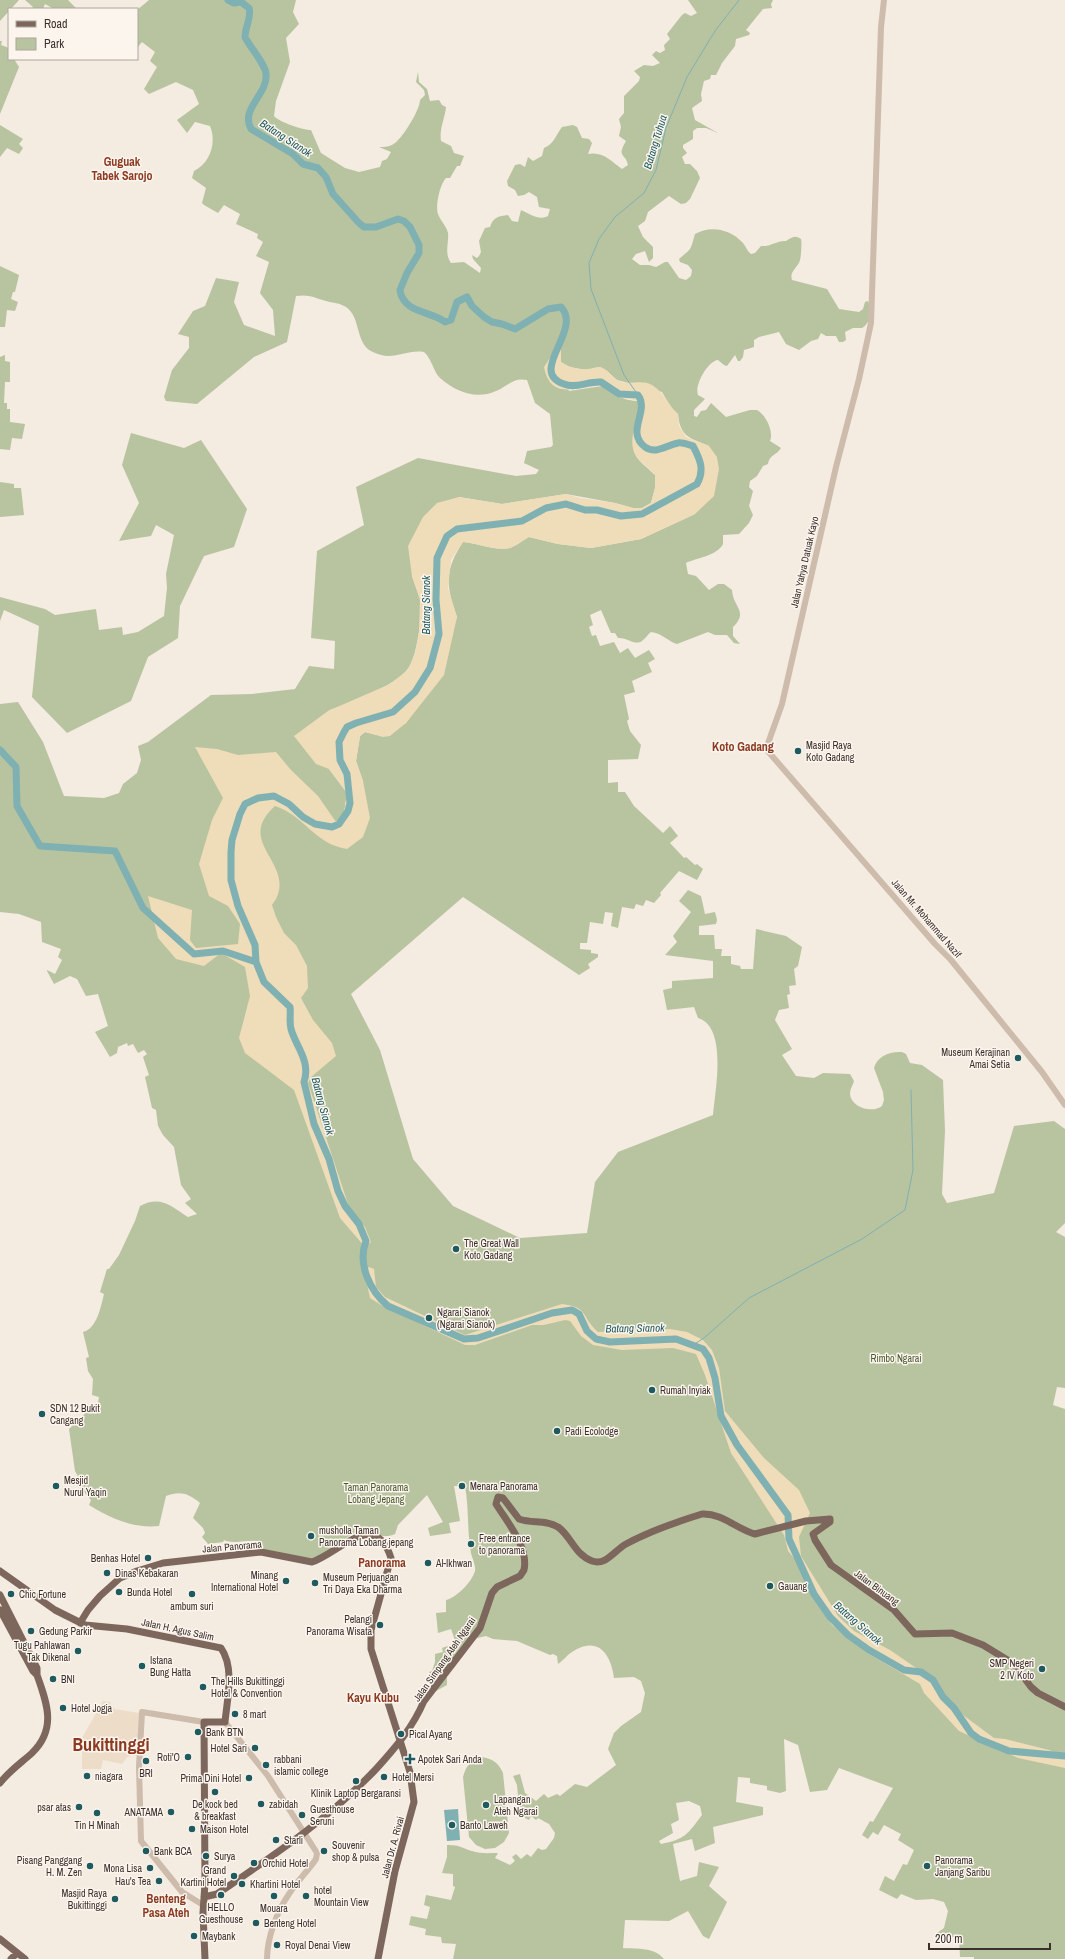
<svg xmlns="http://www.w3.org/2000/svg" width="1065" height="1959" font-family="'Archivo Narrow',sans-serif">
<rect width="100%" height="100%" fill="#f4ebe1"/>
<path fill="#b8c4a0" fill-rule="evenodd" d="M0 0H19L0 21Z
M25 0H68L77 9H54L45 4 43 9H32L33 7Z
M149 0H296L293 12 299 24 286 38 290 62 276 101 274 116C279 122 303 130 311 130L321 153 345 168 359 172 380 167 382 161 387 159 391 152 379 147C385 147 390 147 395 143 403 137 420 110 420 100L425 95 424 90 416 82 418 72 419 82 427 89 430 101 439 100 442 105 446 107C445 118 439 129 441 141L451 146 454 153 464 156 460 166H457L450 178H446C440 184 435 206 438 214 440 220 447 227 448 233 449 244 444 253 451 263L464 262 480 273 481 268 473 259 472 255 477 258 479 256 481 252 479 241 485 228 490 227C493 217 499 216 508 215L512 221 518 222 521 210C530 214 539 221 548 216L550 209 539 207 537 197 529 192 524 195 518 196 515 190 508 186 507 181 515 165 520 164 525 167 528 157 533 161 542 156 544 148C554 144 556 135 562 127L573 125 577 127 582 138 589 139 592 143 588 154C603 151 611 161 622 169L628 165C626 153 616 158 626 141L619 136 621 127 619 119 624 113V96L639 81 640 77 634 71 644 65 653 66 660 63 652 55 656 51 660 53 665 50 664 45 670 39 667 34 682 15 685 13 691 16 697 13 688 0H773L771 4 772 8 763 9 746 30 750 33 749 35 736 39 735 46 722 63 716 75H711L710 79 704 81 701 94 702 101 692 108 695 120 718 133 706 128H697L693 131V139L683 145V148L687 153 682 157 685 164H690L697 171 700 178 690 199 686 203 681 204 669 196 648 212 645 221 638 226 643 237 653 247V258L649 262 645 251 636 254 632 259 640 265H649L656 267 665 262H668L679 278 686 280 691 276 692 270 688 265 680 262 679 259C693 247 690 251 695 234 710 225 730 229 742 242 746 246 747 251 751 254L755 253 761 246C770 247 778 240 786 241 791 238 794 234 801 239 802 242 801 257 800 260 798 268 789 271 792 280L827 289 839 309 859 312 863 309 865 302 868 301C872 310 871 323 862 328H853L845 332 846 340 843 342H839L836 336H826L821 333 818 339 811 341 799 350 786 344 779 332 759 337 754 340V347L744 350 743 357 740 361H738L735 355 727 366 724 365 718 360C708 361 694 385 698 395L705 399 694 410V416L697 417 701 411 706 410 711 403 726 417 750 410H757C766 415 774 432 770 441L781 448C777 455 769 455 768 464L763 466 757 476 750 481 749 487 753 491 749 506 753 515 749 523 739 534 723 535V544C717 556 696 558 686 563L688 574 696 576 709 590 718 584H724L732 590C733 608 749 611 733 627V636L740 644 734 643 727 635H715L708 632 677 644C669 642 662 633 651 632 648 634 646 638 642 641 635 646 627 637 618 638L615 633H611L601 610 590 615 593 625 589 627 592 636 596 635 600 646 614 642 620 653 628 648 635 658 649 650 655 659 648 663 652 672 632 681 635 692 624 695 629 719 627 721 630 731 641 745 638 759 608 760V783L618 782V792H625L634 806 663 833 670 826 678 836 670 843 684 858 686 857 695 865 697 864 703 869 697 880 679 871 660 893 661 895 654 903 646 900 643 906 636 904 634 909 622 907 618 928 611 926 613 913 605 912 603 924 590 922 587 943H580V949L591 950V953L598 954V957L588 964 590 968 579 975 463 897 351 994 380 1050 413 1159 453 1206 520 1238 587 1233 595 1182 618 1152 713 1115C715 1091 728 1027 698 1018L694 1007 667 1010 663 990 672 988V981L713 978V961L665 955 677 942 673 936 691 912 679 901 688 890 701 896 705 914 715 912 717 920 716 924 699 926V935H714L715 949H722L721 956H731V964L740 966 741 969H753L756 929 786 936 802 947 798 966 794 969 796 985 789 986 790 994 787 995 789 1008 779 1010 775 1020 792 1049 782 1055 796 1076 814 1078 823 1073 850 1074 854 1081C853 1085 850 1089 850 1093 850 1107 872 1114 882 1106L884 1100 883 1092 874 1068C877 1056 890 1051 902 1052L906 1054 910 1063 922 1065 943 1080 945 1131 942 1194 947 1203 994 1193 1014 1126 1054 1121 1065 1129V1223L1056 1232 1065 1237V1388L1057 1387 1053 1405 1065 1409V1959H974V1957H960L959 1937 937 1938V1933L944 1928 948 1911 944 1902 933 1899 916 1900 901 1894 897 1899 879 1890 885 1876 894 1881 903 1864 907 1865 914 1850 898 1840 901 1834 884 1825 878 1835 873 1832 868 1839 862 1835 870 1821 873 1822 893 1788 839 1768 827 1790 810 1792 798 1745 784 1739 786 1791 780 1793 767 1790V1786L750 1783V1778L738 1777 736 1802 763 1807V1815L713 1827 715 1843 695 1851 692 1839 673 1844 680 1881 697 1876 699 1862 719 1867 709 1886 727 1902 709 1939 703 1936 688 1911 669 1921 625 1920 623 1948C637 1949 654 1947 664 1959H453L456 1944 442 1943 441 1937 425 1935 426 1929 409 1925 411 1916 427 1919 430 1907 424 1905 426 1895 451 1900 455 1887 453 1886V1874L442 1873 447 1857V1845C461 1845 461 1848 472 1851 480 1854 489 1853 498 1853L495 1858 510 1865 515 1861 512 1857 516 1854 521 1859 527 1854 531 1857 538 1848 542 1850 546 1849 554 1838 555 1833 549 1824 538 1818 536 1820 531 1816 529 1820 525 1818 521 1807H519L517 1785 513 1776 520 1774 525 1793 536 1801 544 1794 548 1798 557 1794 560 1796 575 1784 587 1787 616 1765 608 1749 614 1733 621 1726 641 1712 645 1693 641 1681 634 1677 614 1678C611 1654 598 1635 572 1652 567 1655 564 1660 558 1664L557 1656 553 1654 550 1655 517 1641 493 1639 486 1636 473 1639 458 1658 454 1668 450 1666 447 1671V1685L436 1691 433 1688 432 1683 434 1681 429 1672 432 1671 435 1662V1654L443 1652 442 1648 456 1643 451 1629 438 1633 436 1613 446 1612V1600C456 1598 472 1582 475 1571 476 1565 472 1558 471 1553 467 1532 469 1507 465 1486H454L460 1521 449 1523 451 1533 430 1536 428 1528 443 1522 427 1495 398 1525 395 1534C379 1541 372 1527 357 1532 345 1536 338 1547 328 1555 326 1557 321 1560 318 1561 309 1562 271 1553 260 1551L262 1542C249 1538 236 1545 224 1540L223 1542 208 1544 202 1537 205 1533 203 1528 193 1518 200 1503C188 1493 180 1491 166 1496L159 1526C134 1529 110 1518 89 1505L91 1500 80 1488 83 1485 75 1471 69 1429 91 1408 97 1409 99 1397 92 1395 93 1379 88 1371 86 1358 89 1357 83 1332C97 1329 101 1306 104 1294L100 1292 107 1269H109L119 1255 135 1221 140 1206C160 1195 171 1206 188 1217L197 1214 185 1203 191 1199 181 1185 174 1147 163 1135 158 1126 156 1110 152 1108 145 1077 149 1075 143 1057 147 1054 144 1050 138 1053 133 1044 128 1046 127 1043 118 1047 117 1053 110 1057 95 1032 108 1026 98 994 86 996 77 979 70 976 54 984 47 971V970L55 974 62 960 58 957 61 949 42 942 41 922 19 914 0 912V704L18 702 43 742 64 796 104 798 119 793 123 784 137 773 141 760 138 746 148 742 211 695 252 694 295 689 309 666 334 669 335 641 311 638 317 551 364 525 356 487 418 458 516 476 536 474 539 470 524 463 527 451 551 447 553 445 550 414 535 403 527 380C513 377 508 386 496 391 476 400 456 392 440 378 433 371 432 359 424 352 404 349 392 363 371 351 355 342 361 317 346 307 340 303 333 303 326 301 315 298 309 294 296 296L287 342 254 357 197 404 166 401 164 397 172 370 189 348V337L178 334 193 311 205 306 216 278 239 282 234 302 244 325 275 336 273 310 260 293 269 262 256 256 263 242 257 238 258 234 236 224 240 214 224 205 218 213 204 205 202 203 206 188 192 178 194 171C210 163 217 143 210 126L195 122 187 133 177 120 199 104 193 90 176 82 149 94 144 89 157 67 150 61 155 52 142 42 137 48V10ZM561 341V362L569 367 587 370 600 367 607 371 617 380 662 392 672 409 678 414C680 437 690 438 709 446L695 514 641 539 591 548 558 544 529 537C523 540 516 546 510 548 494 551 478 543 463 542 444 571 446 585 457 617L423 699 406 723 377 735 365 732 360 736 356 761 363 781 355 843 344 814 347 793 329 769 328 711C352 701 390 689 407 670 417 659 423 614 420 599 418 591 414 583 412 576L459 497 502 504 566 494 615 503 633 508H642L651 503 655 488V475C649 469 638 461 635 454 628 435 641 420 640 401 621 401 616 394 602 386L569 391 553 351ZM689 1801 700 1806 702 1815C687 1835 685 1839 661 1844L659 1841 673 1833 671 1824 679 1820 676 1803Z
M0 41H2L1 45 9 48V59H14L19 67 0 114Z
M0 125 23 139 19 144 23 148 19 154 7 148 0 157Z
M0 266 19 275 15 292H13L11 299 18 302 15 311 7 310 5 327H0Z
M5 355V361L10 362V382H5L4 403H7V409H10V422L25 424 22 439 12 438 10 450 0 449V357Z
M131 433 184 448 201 440 247 509 234 547 204 556 180 606 178 638 148 657 131 701 67 733 32 697 39 626 4 610 0 621V597L45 609 55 615 96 609 99 630 122 627 123 635 138 632 164 616 167 588 166 574 174 535 156 525 151 536 119 541 139 503 122 465Z
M0 482 14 484V488H21L24 515 0 517Z
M481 1757C493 1759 498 1762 503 1773L509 1833 504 1842 495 1848 485 1849 476 1845 469 1837 463 1777C466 1766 470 1761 481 1757Z"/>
<path fill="#efdcb8" d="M561 341V362C569 367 578 370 587 369 591 369 596 367 599 367 607 368 611 376 617 380 627 387 641 378 652 385 664 392 668 405 678 414L679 426 686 437 709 446 717 457 719 469 714 496 695 514 641 539 591 548 558 544 529 537C523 540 516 546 510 548 493 551 479 543 463 542L451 560 448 588 457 617 444 675 406 723 390 736 383 737 365 732 360 736 356 761 363 781 370 818 363 837 347 849C314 844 304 815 275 806 236 841 289 860 278 894 277 898 274 902 272 905L276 917 284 933 296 945 307 966 308 988 301 998 313 1020 332 1043 336 1056 311 1077 308 1083 349 1207 365 1227 371 1242 365 1247 340 1218 294 1090 245 1053 239 1038 250 996 245 967 221 953 204 966 176 959 158 938 148 896 192 910 190 940 196 948 238 944 240 924 228 906 209 896 199 864 212 820 223 798 195 747 217 749 238 755 276 752 291 770 318 796 336 822 344 813 347 793 329 769 316 764 294 736 328 711 390 684 408 670 415 653 419 632 420 600 412 576 408 546 423 517 437 503 459 497 502 504 566 494 580 498 615 503 633 508H642L651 503 655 488V475C649 468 639 461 635 454 626 435 642 419 640 401L617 397 602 386C577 386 551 402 544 367Z
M369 1267 374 1269 376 1287 385 1297 465 1335 562 1304C589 1307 581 1317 598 1332L670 1329 687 1332 703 1340 712 1350 719 1368 725 1411 764 1458 799 1490 810 1513 799 1537 801 1556 838 1616 854 1631 890 1650 935 1681 943 1693 963 1715 994 1738 1005 1739 1049 1750 1065 1758V1768L1018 1758 959 1731 924 1693 920 1684 869 1654 832 1625 808 1589 800 1565 788 1551 784 1535 731 1453 705 1375 696 1354 673 1348 622 1350 593 1345 581 1336 570 1321 565 1320 544 1325H532L475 1345H465L381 1305 370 1298 364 1271Z"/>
<path fill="#ecdcc8" d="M103 1701 110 1702 114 1709 139 1713 138 1755 127 1757 122 1764 103 1760 101 1769H82V1738Z"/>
<path fill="#7fb0b2" d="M458 1809 460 1840 447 1841 444 1810Z"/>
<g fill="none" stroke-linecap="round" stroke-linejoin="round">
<path stroke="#7fb0b2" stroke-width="1" d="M638 395 624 375 591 289 589 263 599 239 615 217 644 193 656 170 666 128 687 77 715 31 739 0
M693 1345 704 1338 749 1298 862 1239 905 1210 913 1170 911 1090"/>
<path stroke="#7fb0b2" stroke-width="7" d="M228 0 234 3 241 2 249 8C252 17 245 27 245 37 249 46 266 65 266 74 268 95 240 108 251 129L293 154 303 164 318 168 326 177 333 194 359 223 364 227H376L398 219 404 221 410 227 419 245V253L407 273 400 290C403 313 431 311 445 322L451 320 457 302 467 297 472 306 484 317 492 322 502 324 515 329 548 309 561 307C583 330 527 372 564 384 576 389 588 381 601 382L619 394 638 395C650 411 625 432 645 447 656 455 667 445 678 443 682 442 689 445 693 446 700 459 705 470 697 484L642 514 621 516 597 510H585L566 504 546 508 522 521 457 529 447 536 437 558 436 600 439 634 430 668 415 692 393 712 356 723 347 727 344 732 339 742 340 760 347 774 350 803 348 811 339 824 332 827 315 824 303 817 289 804 274 796 258 798 245 804 240 814 232 840 231 852V880L238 906 255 945 256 962 264 982 290 1007C291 1014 289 1021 291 1029 296 1047 311 1061 304 1082L314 1124 329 1159 338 1191 345 1206 359 1224 366 1241C357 1264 370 1291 388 1306L464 1339 478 1338 552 1313 572 1310 579 1314 587 1331 596 1339 610 1342 676 1339 703 1349 709 1358 715 1378 721 1416 737 1445 788 1515 789 1539 814 1594 830 1617 848 1635 869 1650 904 1670 921 1672 933 1680 943 1697 954 1708 971 1733 979 1739 1009 1751 1065 1756
M0 750 16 767 17 806 40 846 115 851 143 908 194 954 223 951 256 962"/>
<path stroke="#cdbbac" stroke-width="6" d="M884 0 881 27 871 323 859 379 836 467 782 704 766 749 935 944 951 960 1042 1072 1065 1105
M225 1722 268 1776 317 1853 316 1859C308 1871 297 1881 289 1894 277 1911 267 1938 267 1959
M203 1905 182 1892 141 1841 139 1767 142 1712 204 1722"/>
<path stroke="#7d675c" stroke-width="7" d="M0 1571 55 1610 85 1625 127 1629 221 1648C235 1668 227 1700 225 1722H204L205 1883 203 1913 205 1959
M0 1595 37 1668V1675C47 1703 57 1729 32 1753 21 1763 9 1771 0 1783
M0 1610 33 1671 37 1675
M80 1623 88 1610 100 1596 120 1578 137 1571 163 1563 261 1552 312 1562C339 1553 375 1508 391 1558L371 1630V1649L410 1772 414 1802 395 1871 378 1959
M204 1897 217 1894C274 1855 330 1818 377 1768 396 1747 413 1727 424 1701L480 1628 492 1593 497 1587 520 1576 524 1570C529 1547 507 1522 496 1504L498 1497 503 1498 519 1519C532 1524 545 1519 558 1527 571 1536 575 1555 592 1561 606 1566 615 1550 626 1544 650 1531 676 1522 702 1514 723 1513 736 1529 755 1534L806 1521 830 1519V1522L813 1534 815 1540 831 1565 894 1610 915 1634 952 1633 983 1645 1014 1664 1031 1687 1038 1693 1065 1707
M0 1939 25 1959
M11 1959 17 1953"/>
</g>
<g fill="#1f5a5e" stroke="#fbf5ee" stroke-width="1.5">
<circle cx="798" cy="751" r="4"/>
<circle cx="1018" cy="1058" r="4"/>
<circle cx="456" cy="1249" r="4"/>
<circle cx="429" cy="1318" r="4"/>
<circle cx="652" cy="1390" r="4"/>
<circle cx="42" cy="1414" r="4"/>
<circle cx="557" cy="1431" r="4"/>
<circle cx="56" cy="1486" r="4"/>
<circle cx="462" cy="1486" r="4"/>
<circle cx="311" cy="1536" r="4"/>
<circle cx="471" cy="1544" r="4"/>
<circle cx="148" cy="1558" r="4"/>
<circle cx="428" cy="1563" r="4"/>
<circle cx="107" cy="1573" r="4"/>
<circle cx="286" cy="1581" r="4"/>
<circle cx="315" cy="1583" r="4"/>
<circle cx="770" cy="1586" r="4"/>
<circle cx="119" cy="1592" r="4"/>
<circle cx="11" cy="1594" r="4"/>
<circle cx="192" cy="1594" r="4"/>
<circle cx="380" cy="1625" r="4"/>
<circle cx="31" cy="1631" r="4"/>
<circle cx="78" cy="1651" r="4"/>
<circle cx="142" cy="1666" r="4"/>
<circle cx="1042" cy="1669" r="4"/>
<circle cx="53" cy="1679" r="4"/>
<circle cx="203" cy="1687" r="4"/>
<circle cx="63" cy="1708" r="4"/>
<circle cx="235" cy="1714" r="4"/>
<circle cx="198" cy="1732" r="4"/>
<circle cx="401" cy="1734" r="4"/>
<circle cx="255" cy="1748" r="4"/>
<circle cx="188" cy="1757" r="4"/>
<path d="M408 1753h4v4h4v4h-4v4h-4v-4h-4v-4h4z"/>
<circle cx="146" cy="1761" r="4"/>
<circle cx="266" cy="1765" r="4"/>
<circle cx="87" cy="1776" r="4"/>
<circle cx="384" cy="1777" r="4"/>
<circle cx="249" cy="1778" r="4"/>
<circle cx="356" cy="1781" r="4"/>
<circle cx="215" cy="1792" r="4"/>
<circle cx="261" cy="1804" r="4"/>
<circle cx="486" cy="1805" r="4"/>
<circle cx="79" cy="1807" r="4"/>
<circle cx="171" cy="1812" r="4"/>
<circle cx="97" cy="1813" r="4"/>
<circle cx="302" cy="1815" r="4"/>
<circle cx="452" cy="1825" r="4"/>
<circle cx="192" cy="1829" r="4"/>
<circle cx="276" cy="1840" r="4"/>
<circle cx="146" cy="1851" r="4"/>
<circle cx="324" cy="1851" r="4"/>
<circle cx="206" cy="1856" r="4"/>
<circle cx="254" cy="1863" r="4"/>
<circle cx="90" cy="1866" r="4"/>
<circle cx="927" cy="1866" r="4"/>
<circle cx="150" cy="1868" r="4"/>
<circle cx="234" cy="1876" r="4"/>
<circle cx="159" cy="1881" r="4"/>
<circle cx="242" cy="1884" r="4"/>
<circle cx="221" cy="1895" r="4"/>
<circle cx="274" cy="1896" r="4"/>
<circle cx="306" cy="1896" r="4"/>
<circle cx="115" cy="1899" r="4"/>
<circle cx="256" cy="1923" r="4"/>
<circle cx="194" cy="1936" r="4"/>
<circle cx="277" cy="1945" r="4"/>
</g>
<g text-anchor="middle" stroke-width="3" stroke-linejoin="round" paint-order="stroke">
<g font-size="10" fill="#3b302b" stroke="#fbf5ee">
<text transform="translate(804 562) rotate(-77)" y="4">Jalan Yahya Datuak Kayo</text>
<text transform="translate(927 918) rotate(49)" y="4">Jalan Mr. Mohammad Nazif</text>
<text transform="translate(232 1546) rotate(-5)" y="4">Jalan Panorama</text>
<text transform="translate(877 1587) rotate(36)" y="4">Jalan Binuang</text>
<text transform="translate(178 1629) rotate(12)" y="4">Jalan H. Agus Salim</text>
<text transform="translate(444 1659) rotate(-55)" y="4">Jalan Simpang Ateh Ngarai</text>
<text transform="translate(392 1847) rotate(-75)" y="4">Jalan Dr. A. Rivai</text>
</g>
<g font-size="10" fill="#3b302b" stroke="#fbf5ee" text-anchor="start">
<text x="806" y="749">Masjid Raya<tspan x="806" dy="12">Koto Gadang</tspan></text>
<text x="1010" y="1056" text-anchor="end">Museum Kerajinan<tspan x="1010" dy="12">Amai Setia</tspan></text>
<text x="464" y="1247">The Great Wall<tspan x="464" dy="12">Koto Gadang</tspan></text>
<text x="437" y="1316">Ngarai Sianok<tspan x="437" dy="12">(Ngarai Sianok)</tspan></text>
<text x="660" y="1394">Rumah Inyiak</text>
<text x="50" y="1412">SDN 12 Bukit<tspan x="50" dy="12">Cangang</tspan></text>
<text x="565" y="1435">Padi Ecolodge</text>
<text x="64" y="1484">Mesjid<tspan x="64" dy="12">Nurul Yaqin</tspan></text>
<text x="470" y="1490">Menara Panorama</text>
<text x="319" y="1534">musholla Taman<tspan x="319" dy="12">Panorama Lobang jepang</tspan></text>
<text x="479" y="1542">Free entrance<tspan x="479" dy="12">to panorama</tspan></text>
<text x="140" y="1562" text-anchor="end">Benhas Hotel</text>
<text x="436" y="1567">Al-Ikhwan</text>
<text x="115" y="1577">Dinas Kebakaran</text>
<text x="278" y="1579" text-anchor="end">Minang<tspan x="278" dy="12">International Hotel</tspan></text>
<text x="323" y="1581">Museum Perjuangan<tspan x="323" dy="12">Tri Daya Eka Dharma</tspan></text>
<text x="778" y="1590">Gauang</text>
<text x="127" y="1596">Bunda Hotel</text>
<text x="19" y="1598">Chic Fortune</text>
<text x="192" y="1610" text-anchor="middle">ambum suri</text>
<text x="372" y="1623" text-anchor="end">Pelangi<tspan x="372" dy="12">Panorama Wisata</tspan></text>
<text x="39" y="1635">Gedung Parkir</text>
<text x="70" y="1649" text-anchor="end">Tugu Pahlawan<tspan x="70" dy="12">Tak Dikenal</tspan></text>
<text x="150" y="1664">Istana<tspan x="150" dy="12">Bung Hatta</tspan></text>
<text x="1034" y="1667" text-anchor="end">SMP Negeri<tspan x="1034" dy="12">2 IV Koto</tspan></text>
<text x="61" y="1683">BNI</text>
<text x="211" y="1685">The Hills Bukittinggi<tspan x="211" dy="12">Hotel &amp; Convention</tspan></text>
<text x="71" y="1712">Hotel Jogja</text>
<text x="243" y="1718">8 mart</text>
<text x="206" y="1736">Bank BTN</text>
<text x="409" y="1738">Pical Ayang</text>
<text x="247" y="1752" text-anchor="end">Hotel Sari</text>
<text x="180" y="1761" text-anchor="end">Roti'O</text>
<text x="274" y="1763">rabbani<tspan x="274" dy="12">islamic college</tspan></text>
<text x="418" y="1763">Apotek Sari Anda</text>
<text x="146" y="1777" text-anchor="middle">BRI</text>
<text x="95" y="1780">niagara</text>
<text x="392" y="1781">Hotel Mersi</text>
<text x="241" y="1782" text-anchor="end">Prima Dini Hotel</text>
<text x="356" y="1797" text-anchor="middle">Klinik Laptop Bergaransi</text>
<text x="494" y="1803">Lapangan<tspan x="494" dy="12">Ateh Ngarai</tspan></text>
<text x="215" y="1808" text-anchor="middle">De kock bed<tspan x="215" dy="12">&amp; breakfast</tspan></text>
<text x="269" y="1808">zabidah</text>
<text x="71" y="1811" text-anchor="end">psar atas</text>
<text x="310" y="1813">Guesthouse<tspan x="310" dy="12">Seruni</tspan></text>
<text x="163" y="1816" text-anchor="end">ANATAMA</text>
<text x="97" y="1829" text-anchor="middle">Tin H Minah</text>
<text x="460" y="1829">Banto Laweh</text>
<text x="200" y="1833">Maison Hotel</text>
<text x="284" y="1844">Starli</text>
<text x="332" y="1849">Souvenir<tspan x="332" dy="12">shop &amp; pulsa</tspan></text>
<text x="154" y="1855">Bank BCA</text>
<text x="214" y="1860">Surya</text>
<text x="82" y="1864" text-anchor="end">Pisang Panggang<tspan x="82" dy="12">H. M. Zen</tspan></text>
<text x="935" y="1864">Panorama<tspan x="935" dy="12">Janjang Saribu</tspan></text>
<text x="262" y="1867">Orchid Hotel</text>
<text x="142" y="1872" text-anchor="end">Mona Lisa</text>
<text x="226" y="1874" text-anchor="end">Grand<tspan x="226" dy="12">Kartini Hotel</tspan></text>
<text x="151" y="1885" text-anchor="end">Hau's Tea</text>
<text x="250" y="1888">Khartini Hotel</text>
<text x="314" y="1894">hotel<tspan x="314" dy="12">Mountain View</tspan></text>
<text x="107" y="1897" text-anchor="end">Masjid Raya<tspan x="107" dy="12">Bukittinggi</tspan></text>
<text x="221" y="1911" text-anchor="middle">HELLO<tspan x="221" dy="12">Guesthouse</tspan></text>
<text x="274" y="1912" text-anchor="middle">Mouara</text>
<text x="264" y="1927">Benteng Hotel</text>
<text x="202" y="1940">Maybank</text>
<text x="285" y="1949">Royal Denai View</text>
</g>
<g font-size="10" fill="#4a5a2e" stroke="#fbf5ee">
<text x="896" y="1362">Rimbo Ngarai</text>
<text x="376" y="1491">Taman Panorama<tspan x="376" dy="12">Lobang Jepang</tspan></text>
</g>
<g font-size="11" font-style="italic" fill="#1f5a5e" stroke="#fbf5ee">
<text transform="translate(286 138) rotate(33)" y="4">Batang Sianok</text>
<text transform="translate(655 142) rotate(-73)" y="4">Batang Tuhua</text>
<text transform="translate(426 605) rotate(-90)" y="4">Batang Sianok</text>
<text transform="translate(323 1106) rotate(75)" y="4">Batang Sianok</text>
<text transform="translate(635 1328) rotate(-1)" y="4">Batang Sianok</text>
<text transform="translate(858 1623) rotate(41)" y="4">Batang Sianok</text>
</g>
<g font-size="12" font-weight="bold" fill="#8c3b22" stroke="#fbf5ee">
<text x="122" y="166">Guguak<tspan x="122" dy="14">Tabek Sarojo</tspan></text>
<text x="743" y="751">Koto Gadang</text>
<text x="382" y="1567">Panorama</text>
<text x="373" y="1702">Kayu Kubu</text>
<text x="166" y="1903">Benteng<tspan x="166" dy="14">Pasa Ateh</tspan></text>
</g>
<g font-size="18" font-weight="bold" fill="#8c3b22" stroke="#fbf5ee">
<text x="111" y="1751">Bukittinggi</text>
</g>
</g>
<rect x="8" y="8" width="130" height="52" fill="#fbf5ee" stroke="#aea6a0"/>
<rect x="16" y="21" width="20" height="6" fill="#7d675c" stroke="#aea6a0"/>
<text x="44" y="28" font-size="12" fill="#3b302b">Road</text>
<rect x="16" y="38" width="20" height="12" fill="#b8c4a0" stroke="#aea6a0"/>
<text x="44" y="48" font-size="12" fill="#3b302b">Park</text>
<path d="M929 1943v6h121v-6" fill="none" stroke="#3b302b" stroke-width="2"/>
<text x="935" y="1943" font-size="12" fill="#3b302b" stroke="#fbf5ee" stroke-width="3" paint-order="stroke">200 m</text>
</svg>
